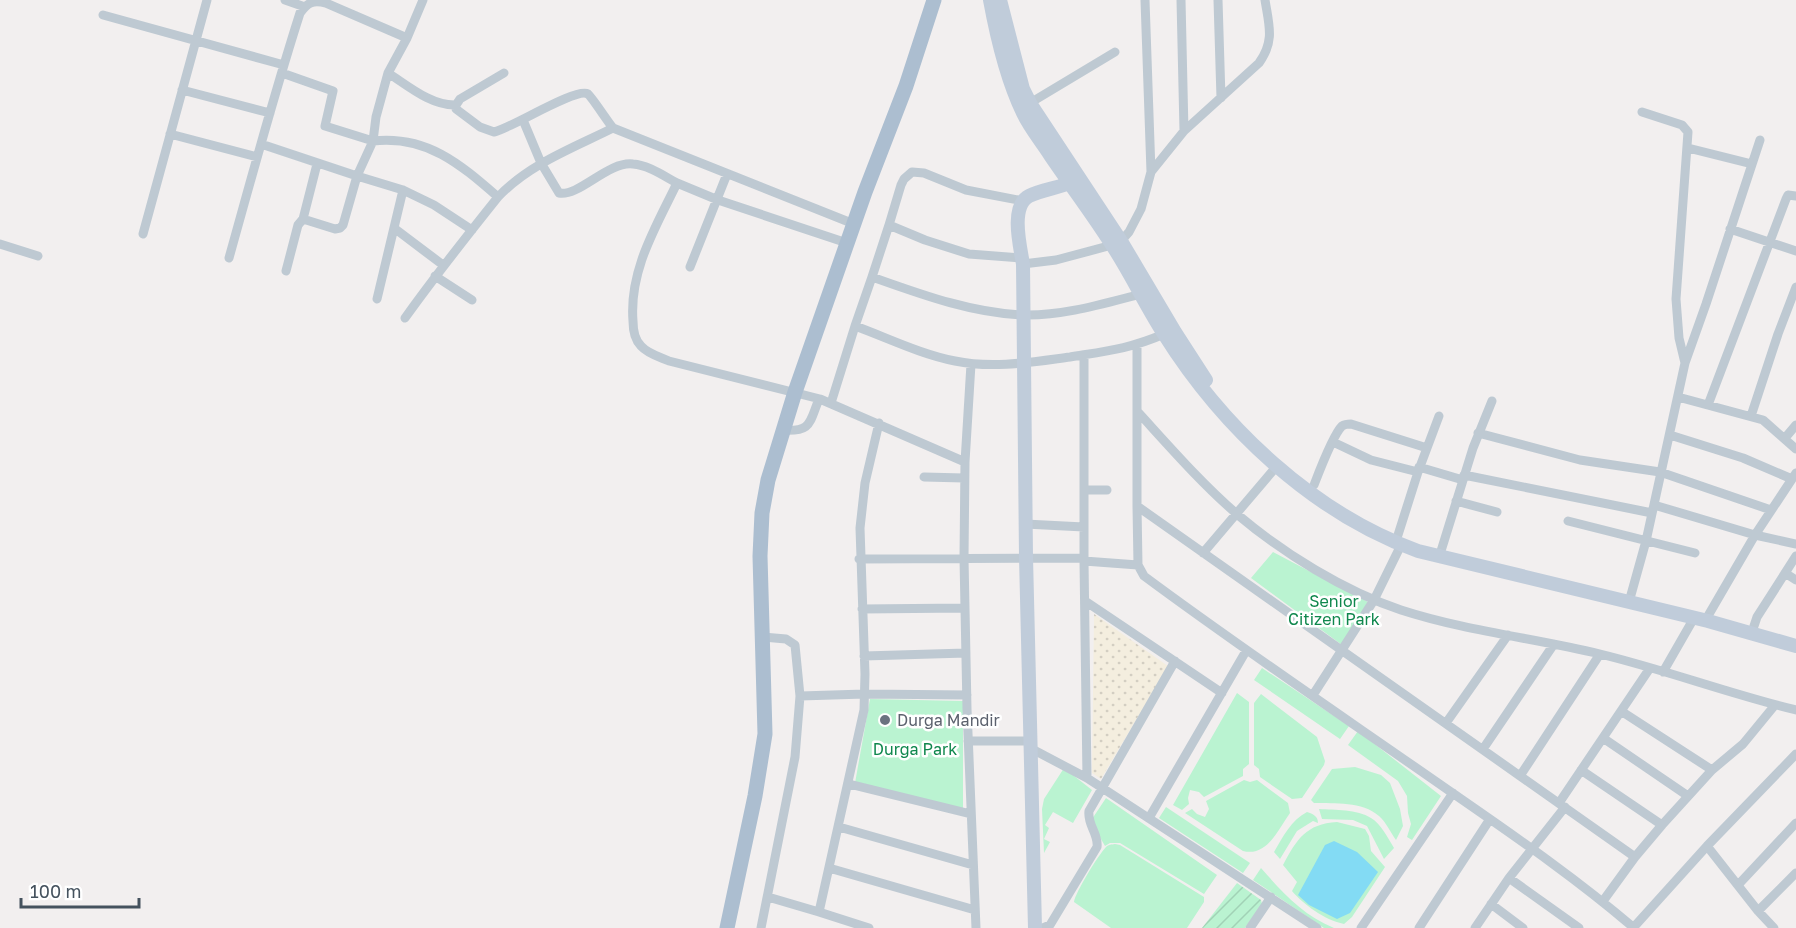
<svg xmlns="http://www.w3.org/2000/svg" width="1796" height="928" font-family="'Golos Text',sans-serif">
<defs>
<pattern id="sand-dots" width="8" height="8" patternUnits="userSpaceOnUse" patternTransform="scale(1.5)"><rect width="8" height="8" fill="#f4eedf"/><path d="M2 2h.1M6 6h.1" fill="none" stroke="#d3cec2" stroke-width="1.8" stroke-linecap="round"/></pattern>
<pattern id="garden-furrows" width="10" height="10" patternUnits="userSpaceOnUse" patternTransform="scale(1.5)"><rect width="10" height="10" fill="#baf3d1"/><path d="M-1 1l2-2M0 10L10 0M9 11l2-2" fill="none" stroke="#a1d2b6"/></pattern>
</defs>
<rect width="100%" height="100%" fill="#f2efef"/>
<path fill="#baf3d1" d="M1273 552 1368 602 1342 645 1251 578Z
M1262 668 1349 726 1340 739 1254 680Z
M1237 693 1249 702V764L1243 769V776L1204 797 1199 792 1190 790 1188 798 1189 804 1182 810 1173 805Z
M1261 694 1317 737 1325 761 1324 765 1302 798 1292 799 1260 777 1259 769 1254 765V703Z
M870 699 963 701V811L855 783Z
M1358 731 1441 796 1412 840 1407 837 1411 824 1408 813 1407 796 1398 781 1348 745Z
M1355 767 1381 775 1390 783 1400 809 1403 826 1396 840C1391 833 1386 822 1379 816 1362 801 1335 804 1314 803L1311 800 1332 769Z
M1064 768 1092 790 1073 823 1053 812 1045 825 1049 828 1044 839 1050 842 1044 853 1042 809 1044 799Z
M1244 780 1250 782 1257 780 1288 803 1290 813C1278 830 1267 857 1243 851L1185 813 1192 809 1197 814 1205 817 1209 809 1206 801Z
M1106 798 1217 875 1204 894 1120 843H1110L1105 846 1094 827 1092 819Z
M1166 807 1250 863 1243 873 1159 818Z
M1319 809C1335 810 1357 809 1371 818 1381 824 1388 838 1394 848L1384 859 1367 826 1353 820 1322 819Z
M1307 812C1313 814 1318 816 1318 823L1313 821 1297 831 1280 859 1274 852C1283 837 1291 820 1307 812Z
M1337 822 1365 829 1369 836 1371 851 1385 867 1352 917 1344 924C1325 920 1304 905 1292 891L1297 882 1283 865C1297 839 1306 824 1337 822Z
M1115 844 1120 845 1204 897V902L1187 928H1111L1074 902C1075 893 1099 854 1106 847 1109 844 1111 845 1115 844Z
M1261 868C1283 893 1303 915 1334 928H1324L1253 880Z"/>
<path fill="url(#sand-dots)" d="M1094 614 1168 666 1101 779 1092 773Z"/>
<path fill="url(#garden-furrows)" d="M1237 883 1261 900 1262 904 1245 928H1202Z"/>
<path fill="#83dbf4" d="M1334 841 1357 852 1378 872 1350 913 1337 919 1309 905 1298 895 1325 845Z"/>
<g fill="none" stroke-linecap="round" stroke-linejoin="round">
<path stroke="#bec9d2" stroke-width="9" d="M285 0 305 7
M1181 0 1184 131
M1218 0 1221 98
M103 15 284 65
M407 38 423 0
M388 73C407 85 431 106 456 105
M182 90 270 113
M1030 103 1115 52
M1642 112 1682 125 1688 132 1676 299 1679 338 1685 363
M523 120 541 163 559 193C579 197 608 161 633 164 648 165 664 176 677 183 656 227 629 270 633 321 633 330 634 339 641 346 648 354 660 357 669 361L820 399 965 462 964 558 967 709 976 928
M613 128 854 224
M170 134 257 157
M261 144 357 176 343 225 340 228 335 229 303 219 298 225 286 271
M1688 148 1752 164
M1151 172 1184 131 1259 63C1275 41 1269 25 1265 0
M677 183 718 200 847 243
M498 197C529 164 573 148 613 128 608 122 591 96 588 94 576 87 512 128 494 132L480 127 456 109V105L460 99 504 73
M303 219 317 164
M889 225 901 185 904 179 912 172 924 173 966 190 1023 201
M394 228 443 265
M1730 229 1796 251
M143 234 207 0
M1121 241 1129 232 1141 209 1151 172 1145 0
M0 244 38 256
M229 258C252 176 274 94 300 13 308 2 313 0 326 3L407 38 388 73 376 117 373 141 325 126 333 91 282 73
M1023 264 1056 260 1112 245
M690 267 727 174
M435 276 472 300
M872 277 889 225 925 240 969 254 1022 258
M377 299 403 190
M405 318C435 276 466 237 498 197 460 164 427 135 373 141L357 176 403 190 434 205 472 230
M855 326 872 277C920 294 971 313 1023 315 1063 316 1102 304 1141 294
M1137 346V506L1635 857
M1084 355V561L1138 565
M1678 397 1763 420 1796 449
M831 403 855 326C888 338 920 354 955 361 993 369 1032 362 1070 357 1107 351 1129 349 1164 334
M1708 405 1786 199 1788 195 1796 196
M1137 411C1169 446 1201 483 1238 515 1283 553 1344 591 1401 610 1466 631 1534 638 1600 654 1666 670 1730 694 1796 710
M1751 416 1778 334 1796 287
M782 430C812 432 809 423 819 399
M1478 433 1580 460 1660 472 1771 510
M1670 435 1743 458 1792 479
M1785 438 1796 425
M1333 442 1371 460 1418 472
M965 462 971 364
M1419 467 1463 480
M1464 475 1652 513
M924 477 964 478
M1314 485C1319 472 1333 435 1342 426 1345 424 1347 424 1351 424L1427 448
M1084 490H1107
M1456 501 1497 512
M1654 505 1755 535 1796 544
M1137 506 1138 565 1144 576C1245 651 1348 720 1451 792 1513 835 1576 878 1634 928
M1568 521 1695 553
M1025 524 1084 527
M1398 535 1418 472 1439 416
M1441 551 1473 448 1492 401
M1203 553 1276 467
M859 559 1084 558
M1785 573 1796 580
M1085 601 1222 693
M1629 602 1646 541 1685 363 1706 304 1760 140
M862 609 965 608
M1705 621 1755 535 1796 473
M1754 626 1757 617 1796 556
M864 656 966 653
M1663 672 1694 618
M1313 695 1374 600 1401 545
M800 696 865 694 967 695
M1621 711 1712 770
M1446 723 1508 635
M1603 738 1688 796
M968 741H1031
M1032 749 1087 778 1084 561
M1483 749 1554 644
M1581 770 1662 825
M1520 776 1600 654
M1087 778 1317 928
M849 784 971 814
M1559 803 1650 668
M1149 818 1246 651
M839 827 973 865
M1707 846 1758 911 1774 928
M829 868 975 910
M1509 878 1579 928
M1738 885 1796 823
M768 897 819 912
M1603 901 1635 857 1662 825 1712 770 1743 744 1775 705
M1491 904 1523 928
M1758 911 1796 873
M761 928 795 757 800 696 795 645 786 639 763 637
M869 928 819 912 864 710 865 674 860 528 865 483 879 423
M1043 928 1050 925 1097 847C1099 834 1087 825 1089 811L1175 661
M1250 928 1271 897
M1361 928 1453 793
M1419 928 1490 819
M1475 928 1509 878 1565 807
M1633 928 1707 846 1796 754"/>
<path stroke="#c0ccda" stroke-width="14" d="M990 0C997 38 1006 78 1023 113 1030 128 1041 141 1050 155 1071 186 1094 216 1114 248 1132 276 1146 306 1164 334 1223 428 1313 513 1418 551L1708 621 1796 646
M1000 0 1023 89 1030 103 1121 241 1175 332 1206 380
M1035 928 1026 557 1023 264C1020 246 1010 206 1029 196 1043 189 1060 188 1075 181"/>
<path stroke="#acbed0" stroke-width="15" d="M727 928 755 796 765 734 760 556 762 513 768 480 795 392 865 192 906 86 934 0"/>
</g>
<circle fill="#6b7280" stroke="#fff" stroke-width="2" cx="885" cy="720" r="6"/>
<g text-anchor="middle" stroke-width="5" stroke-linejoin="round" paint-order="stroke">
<g font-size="16" fill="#0f874d" stroke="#fff">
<text x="1334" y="607">Senior<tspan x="1334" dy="18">Citizen Park</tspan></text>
<text x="915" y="755">Durga Park</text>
</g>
<g font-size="16" fill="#5b616d" stroke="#fff" text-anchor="start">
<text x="897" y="726">Durga Mandir</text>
</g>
</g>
<path d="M21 898v9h118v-9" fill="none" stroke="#45525e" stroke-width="3"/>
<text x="30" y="898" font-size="18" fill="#45525e" stroke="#ffffff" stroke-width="4.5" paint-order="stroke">100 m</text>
</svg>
